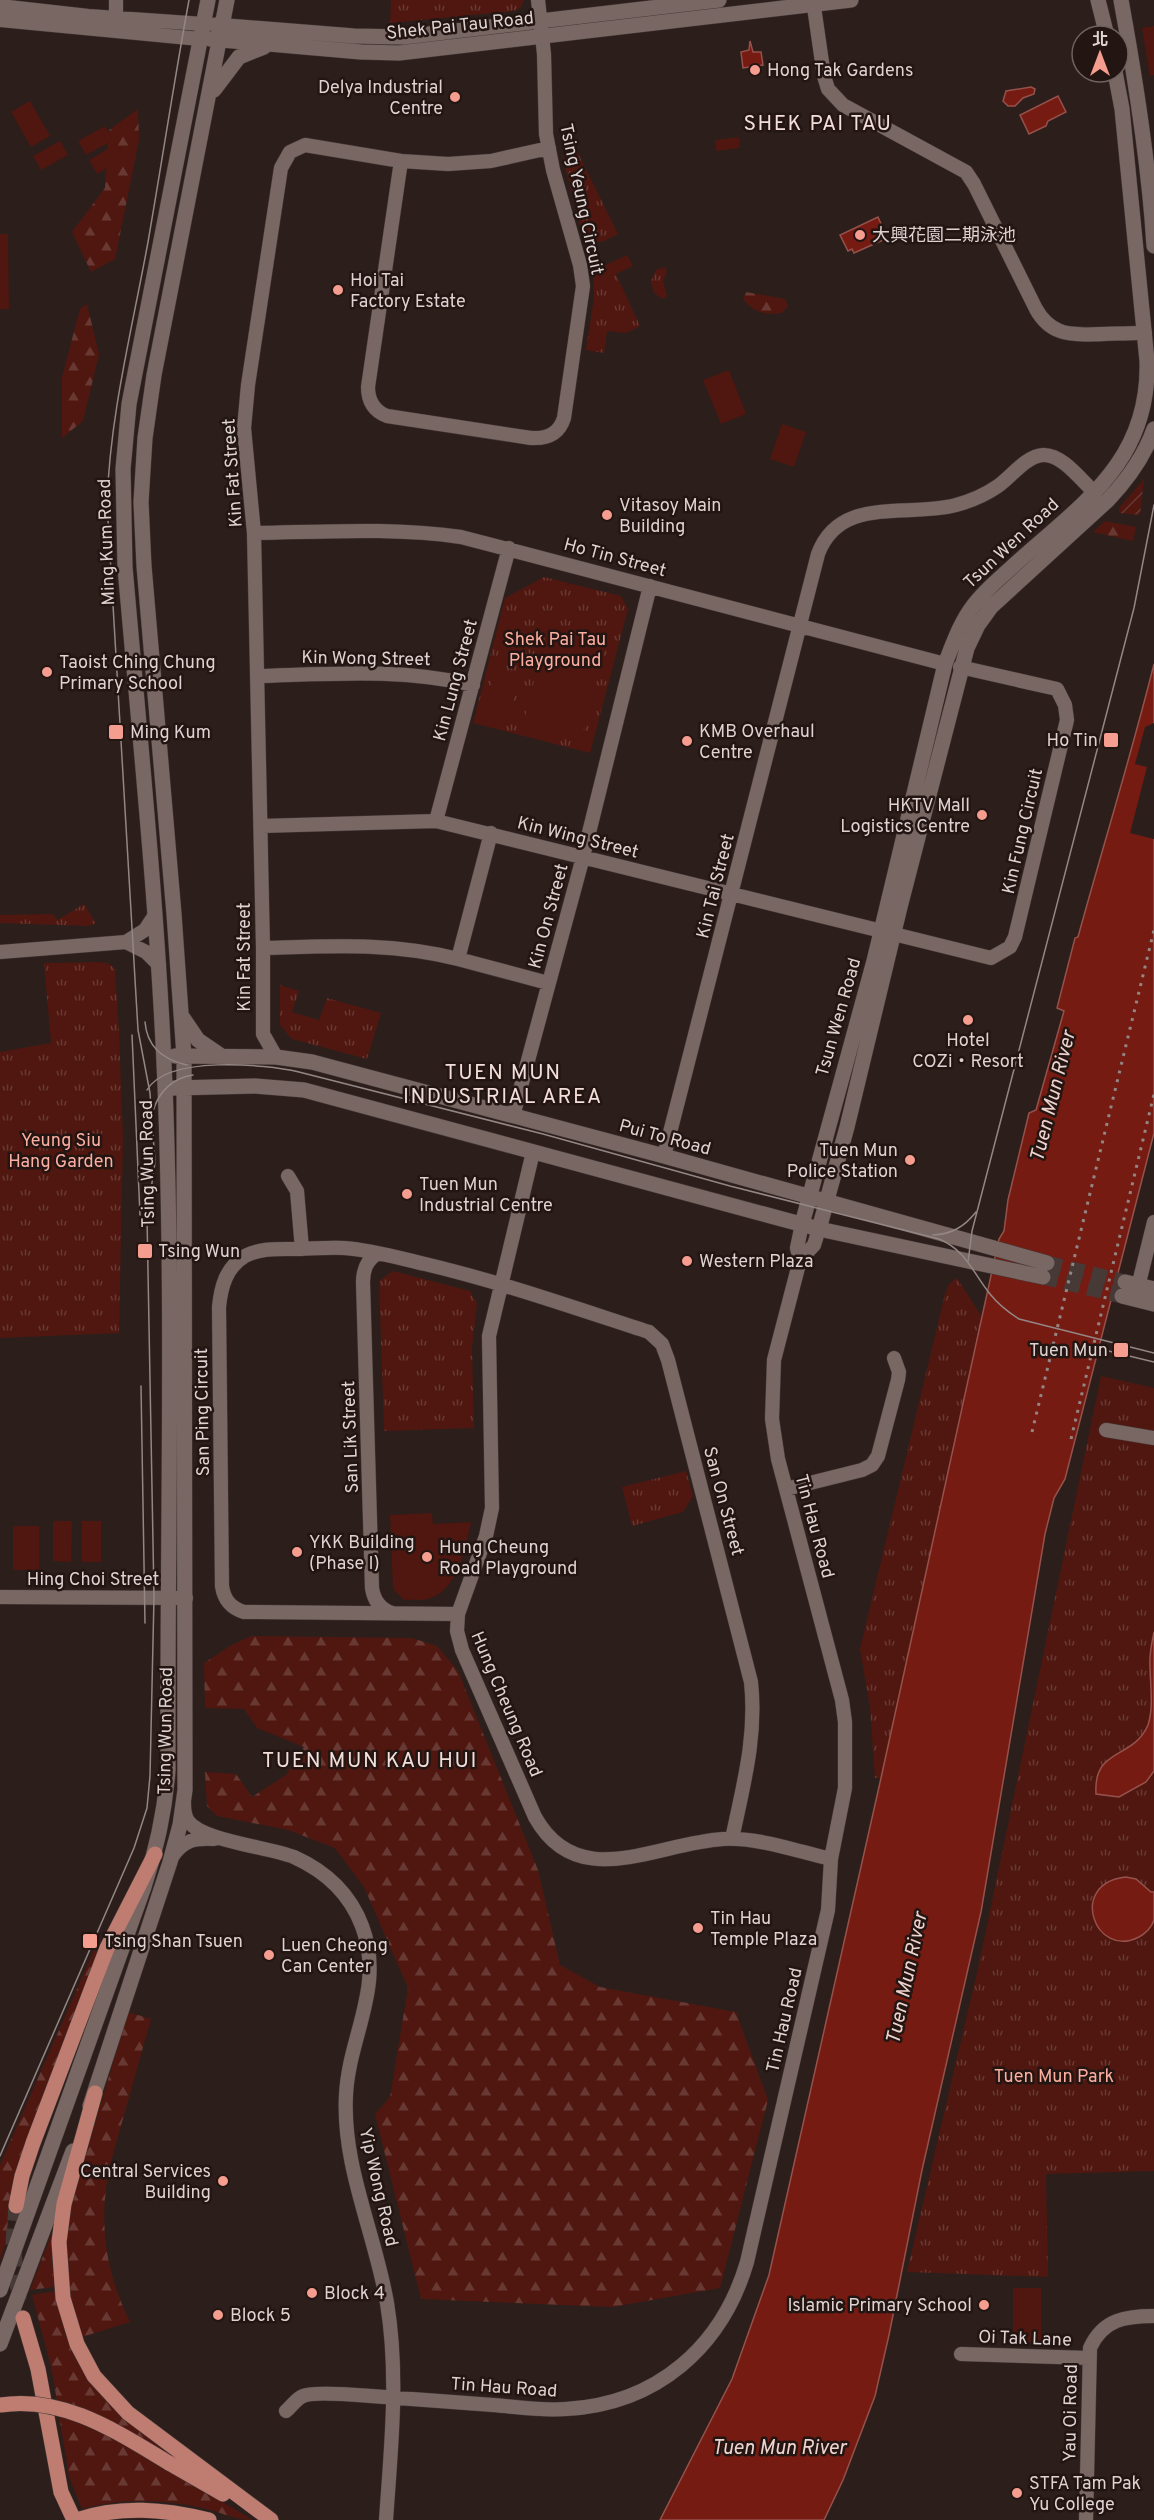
<svg xmlns="http://www.w3.org/2000/svg" width="1154" height="2520" font-family="Overpass,'Noto Sans TC',sans-serif">
<defs>
<pattern id="grass-tufts" width="24" height="20" patternUnits="userSpaceOnUse" patternTransform="scale(1.5)"><rect width="24" height="20" fill="#4f1710"/><path d="M3 7l-1-3M5 7V3M7 7l1-3M15 17l-1-3M17 17v-4M19 17l1-3" fill="none" stroke="#683832"/></pattern>
<pattern id="forest-firs" width="22" height="20" patternUnits="userSpaceOnUse" patternTransform="scale(1.5)"><rect width="22" height="20" fill="#4f1710"/><path d="M5 1l3.5 6h-7zM16 11l3.5 6h-7z" fill="#683832"/></pattern>
<pattern id="garden-furrows" width="10" height="10" patternUnits="userSpaceOnUse" patternTransform="scale(1.5)"><rect width="10" height="10" fill="#4f1710"/><path d="M-1 1l2-2M0 10L10 0M9 11l2-2" fill="none" stroke="#683832"/></pattern>
</defs>
<rect width="100%" height="100%" fill="#2c1e1b"/>
<path fill="url(#grass-tufts)" d="M391 0H524L520 8 514 11 390 23Z
M574 145 618 234 602 242 589 241 581 230 563 158 564 152Z
M627 255 633 266 616 274 640 326 626 333 607 331 604 353 586 350 594 298 593 271Z
M665 267 667 272 663 281 667 296 663 299 654 293 651 281 656 270Z
M544 577 621 596 628 609 590 753 473 723 505 598Z
M84 904 96 923 89 926 0 923V915L53 914 57 920Z
M97 962 108 963 115 969 119 1032 123 1138 119 1333 0 1338V1052L51 1043 44 963Z
M280 985 299 991 292 1012 319 1020 327 998 381 1013 367 1059 292 1039 280 1025Z
M393 1271 470 1291 477 1304 472 1348 474 1428 384 1431 379 1281Z
M957 1278 982 1317 881 1778H875L870 1708 860 1649 945 1294 949 1284Z
M1101 1376 1154 1388V2171L1046 2174 1048 2277 907 2272 979 1964Z
M686 1471 693 1496 683 1512 632 1526 622 1487Z"/>
<path fill="url(#forest-firs)" d="M138 109 139 140 115 259 91 272 72 232 105 188 109 130Z
M746 292 785 299 788 306 782 313C766 315 754 313 743 299Z
M87 304 99 354 83 421 62 438V377L80 309Z
M1105 521 1136 527 1133 541 1093 532Z
M251 1636 412 1638 437 1646 458 1671 538 1870 560 1965 600 1987 736 2012 768 2100 720 2288 612 2307 421 2299 375 2114 390 2097 408 1988 364 1887 335 1848 288 1830 217 1816 207 1806 205 1772 236 1774 252 1797 286 1775 304 1747 257 1728 244 1709 205 1708 204 1663 230 1646Z
M94 1950 98 1952 9 2208 6 2242 0 2260V2165Z
M128 2012 151 2019 110 2165C98 2221 105 2271 130 2322L82 2337 70 2301 65 2244 71 2205Z
M53 2230 52 2258 54 2287 30 2290Z
M55 2291C70 2380 117 2414 185 2464L57 2401 51 2366 32 2295Z
M59 2415 114 2438 253 2520C235 2520 220 2512 203 2508 162 2499 123 2498 82 2509L69 2476Z"/>
<path fill="url(#garden-furrows)" d="M1144 479 1140 515 1119 513V508Z"/>
<path fill="#4f1710" d="M1154 26V75L1150 76 1142 28Z
M30 101 50 136 31 147 11 112Z
M105 126 113 140 86 155 78 141Z
M739 137 740 148 716 151 715 140Z
M60 141 68 155 41 170 33 156Z
M116 144 124 158 97 174 89 160Z
M0 234H8L9 309H0Z
M729 370 746 414 721 424 703 380Z
M782 424 806 432 794 467 770 459Z
M548 626 607 641 581 740 523 725Z
M494 672 518 678 507 721 483 715Z
M432 1513 433 1524 471 1522C466 1547 457 1592 428 1599 421 1601 411 1599 404 1600L393 1589 390 1515Z
M53 1521H72L71 1562 53 1561Z
M82 1521H101V1562H82Z
M13 1526H39V1570H13Z
M1013 2288H1041V2342H1013Z"/>
<path fill="#761b12" stroke="#95524c" stroke-width="1.5" d="M750 41 753 52H761L763 65 743 68 741 52 749 50Z
M1031 87 1035 89 1034 94 1023 98 1015 106H1008L1003 101 1006 91Z
M1058 96 1066 112 1048 121 1046 126 1029 134 1020 115Z
M878 217 885 233 881 235 883 240 854 253 852 249 848 251 840 235Z
M1154 664V1133L1065 1479 1054 1498 1045 1534 981 1912 922 2170 889 2335 875 2396 843 2480 824 2520H660L732 2379 769 2275 881 1778 999 1239 1004 1231 1008 1200 1029 1113 1036 1110 1064 1011 1057 1008 1075 938 1078 937C1103 846 1131 756 1154 664Z
M1154 1632V1771L1146 1782 1119 1797 1096 1794C1093 1747 1133 1760 1148 1725 1154 1707 1150 1684 1150 1665 1149 1654 1152 1642 1154 1632Z
M1126 1877 1136 1879 1151 1892H1154C1154 1901 1154 1912 1154 1920 1152 1927 1145 1934 1139 1937 1095 1960 1067 1883 1126 1877Z"/>
<path fill="#2c1e1b" d="M1154 723V839L1130 833 1147 767 1135 764 1145 727Z"/>
<g fill="none" stroke-linecap="round" stroke-linejoin="round">
<path stroke="#473936" stroke-width="15" stroke-dasharray="15 8" stroke-linecap="butt" d="M1047 1263 1125 1282
M1043 1277 1122 1296"/>
<path stroke="#473936" stroke-width="15" stroke-dasharray="15 8" stroke-linecap="butt" d="M16 2206 13 2242 19 2300"/>
<defs>
<path id="street" d="M813 0 824 76 828 89 843 105 966 172 974 184 1036 309C1041 318 1049 327 1060 331 1077 338 1123 332 1145 333
M0 6 88 16 203 24
M116 18V0
M0 20 200 39
M401 161 368 387C368 401 374 411 387 416L531 438C547 439 559 434 564 418L583 286 580 265 553 170 546 134 544 54 538 0
M254 533C323 532 392 527 461 537L945 664
M257 676C330 674 402 668 473 685
M436 821 509 548
M261 826 436 821 991 958 1010 947 1015 937 1067 720 1065 705 1057 689 960 667
M126 942 146 952 159 965
M263 948C330 946 392 942 458 959L491 833
M0 952 126 942 145 930 155 915
M458 959 548 983
M276 1057 263 1034V948L254 533 244 428 248 385 281 168 290 152 305 145 401 161 448 164 491 161 549 148
M513 1116 583 857 650 586
M533 1152 489 1336 492 1508 486 1536 458 1614 457 1631 462 1650 535 1817C578 1894 656 1843 723 1839 758 1837 796 1851 831 1859
M664 1156 818 554C840 495 906 518 956 505 971 501 985 495 998 486 1011 477 1026 456 1043 455 1062 454 1081 480 1094 492
M288 1176 297 1191 302 1249
M378 1253C367 1260 363 1269 363 1282L372 1588C374 1601 380 1609 392 1613
M800 1260 797 1248 802 1224
M1136 1295 1154 1222
M1106 1430 1154 1438
M786 1489 862 1470 872 1465 878 1456 898 1380 899 1372 894 1358
M0 1597 186 1598
M458 1614 244 1612C231 1608 224 1600 222 1586L219 1307C221 1287 226 1267 245 1256 260 1248 277 1249 294 1249 311 1249 328 1247 344 1248 372 1250 399 1258 425 1264 501 1282 575 1308 649 1332L662 1344 668 1360 751 1682C757 1737 743 1786 732 1839
M184 1803C184 1809 184 1815 188 1821 202 1841 269 1847 294 1857 325 1871 350 1894 362 1926 385 1987 349 2035 346 2095 342 2166 375 2233 387 2303 399 2376 391 2447 386 2520
M172 1857C183 1840 195 1838 214 1839
M961 2354 1089 2358
M286 2411C291 2407 297 2398 303 2396 313 2391 358 2395 371 2396 412 2399 453 2402 493 2405 518 2407 542 2411 566 2409 657 2404 722 2347 747 2262L828 1910 831 1859 845 1788V1722L842 1700 778 1459 772 1419 774 1360 800 1260 814 1245 819 1229
M1086 2520 1090 2348C1103 2319 1126 2316 1154 2316"/>
<path id="secondary" d="M1098 0 1107 36
M1121 0C1136 82 1149 163 1154 246
M215 25 354 36 403 37 719 0
M210 39 361 52 399 53 851 0
M214 90 239 57 264 47
M181 1015 198 1040 220 1055
M175 1056 276 1057 312 1062 664 1156 1047 1263
M174 1088 255 1086 304 1090 819 1229 1043 1277
M802 1224 874 961 945 664C953 644 960 623 973 606 984 591 999 579 1012 567 1080 505 1150 463 1147 361L1122 109 1115 72
M819 1229 847 1127 900 907 967 648 978 625 991 607 1108 500C1128 479 1144 457 1154 429
M1125 1282 1154 1289
M1122 1296 1154 1304
M90 2106 170 1862 180 1825 185 1790 184 1056 174 914 144 566 141 502 145 438 154 375 227 0
M0 2290 144 1887C157 1848 165 1811 168 1770 167 1542 174 1314 165 1086 158 913 140 740 125 567L123 469 129 404 208 0
M0 2344 73 2151"/>
<path id="primary" d="M95 2093 64 2204 59 2242 63 2298 77 2344 94 2376 128 2413 271 2520
M16 2206 22 2176 33 2143 107 1948 155 1854
M23 2318 38 2369 61 2492 74 2520
M169 2463 223 2494
M76 2520C121 2505 164 2509 209 2520"/>
</defs>
<use href="#street" stroke="#443937" stroke-width="15"/>
<use href="#secondary" stroke="#443937" stroke-width="16"/>
<use href="#primary" stroke="#443937" stroke-width="16"/>
<use href="#street" stroke="#796764" stroke-width="14"/>
<use href="#secondary" stroke="#796764" stroke-width="15"/>
<use href="#primary" stroke="#bf7d72" stroke-width="15"/>
<path stroke="#938785" stroke-width="1.5" d="M145 1022C147 1047 164 1060 187 1065
M132 1035 140 1215
M147 1090C167 1055 265 1064 299 1072L543 1134 730 1186 939 1239C966 1250 973 1273 990 1294 998 1304 1008 1312 1019 1319L1154 1353
M153 1111C159 1091 173 1078 193 1075
M933 1235C952 1234 964 1227 976 1212
M968 1262 972 1231 1134 608 1154 505
M1092 1347 1154 1362
M141 1386 145 1623
M0 2156 134 1848 147 1808 150 1776 154 1597 147 1217 155 1162 150 1093 138 1030 107 503C110 414 132 330 148 242 162 162 174 81 189 0"/>
<path stroke="#938785" stroke-width="3" stroke-dasharray="3 6" stroke-linecap="butt" d="M1032 1432 1154 930
M1071 1439 1154 1094"/>
<defs>
<path id="primary-bridge" d="M0 2405C63 2395 117 2432 169 2463"/>
</defs>
<use href="#primary-bridge" stroke="#443937" stroke-width="16" stroke-linecap="butt"/>
<use href="#primary-bridge" stroke="#bf7d72" stroke-width="15"/>
</g>
<g fill="#f59d8f" stroke="#231512" stroke-width="2">
<circle cx="755" cy="70" r="6"/>
<circle cx="455" cy="97" r="6"/>
<circle cx="860" cy="235" r="6"/>
<circle cx="338" cy="290" r="6"/>
<circle cx="607" cy="515" r="6"/>
<circle cx="47" cy="672" r="6"/>
<rect x="108" y="724" width="16" height="16" rx="3"/>
<rect x="1103" y="732" width="16" height="16" rx="3"/>
<circle cx="687" cy="741" r="6"/>
<circle cx="982" cy="815" r="6"/>
<circle cx="968" cy="1020" r="6"/>
<circle cx="910" cy="1160" r="6"/>
<circle cx="407" cy="1194" r="6"/>
<rect x="137" y="1243" width="16" height="16" rx="3"/>
<circle cx="687" cy="1261" r="6"/>
<rect x="1113" y="1342" width="16" height="16" rx="3"/>
<circle cx="297" cy="1552" r="6"/>
<circle cx="427" cy="1557" r="6"/>
<circle cx="698" cy="1928" r="6"/>
<rect x="82" y="1933" width="16" height="16" rx="3"/>
<circle cx="269" cy="1955" r="6"/>
<circle cx="223" cy="2181" r="6"/>
<circle cx="312" cy="2293" r="6"/>
<circle cx="984" cy="2305" r="6"/>
<circle cx="218" cy="2315" r="6"/>
<circle cx="1017" cy="2493" r="6"/>
</g>
<g text-anchor="middle" stroke-width="5" stroke-linejoin="round" paint-order="stroke">
<g font-size="18" fill="#ded3d2" stroke="#231512">
<text transform="translate(460 25) rotate(-6)" y="6">Shek Pai Tau Road</text>
<text transform="translate(582 199) rotate(78)" y="6">Tsing Yeung Circuit</text>
<text transform="translate(232 473) rotate(-94)" y="6">Kin Fat Street</text>
<text transform="translate(106 542) rotate(-92)" y="6">Ming Kum Road</text>
<text transform="translate(1011 543) rotate(-43)" y="6">Tsun Wen Road</text>
<text transform="translate(615 557) rotate(15)" y="6">Ho Tin Street</text>
<text transform="translate(366 658) rotate(1)" y="6">Kin Wong Street</text>
<text transform="translate(455 680) rotate(-75)" y="6">Kin Lung Street</text>
<text transform="translate(1022 831) rotate(-77)" y="6">Kin Fung Circuit</text>
<text transform="translate(578 837) rotate(14)" y="6">Kin Wing Street</text>
<text transform="translate(715 886) rotate(-76)" y="6">Kin Tai Street</text>
<text transform="translate(548 916) rotate(-75)" y="6">Kin On Street</text>
<text transform="translate(244 957) rotate(-90)" y="6">Kin Fat Street</text>
<text transform="translate(838 1017) rotate(-74)" y="6">Tsun Wen Road</text>
<text transform="translate(665 1137) rotate(15)" y="6">Pui To Road</text>
<text transform="translate(147 1164) rotate(-91)" y="6">Tsing Wun Road</text>
<text transform="translate(202 1412) rotate(-91)" y="6">San Ping Circuit</text>
<text transform="translate(350 1437) rotate(-92)" y="6">San Lik Street</text>
<text transform="translate(724 1501) rotate(75)" y="6">San On Street</text>
<text transform="translate(815 1526) rotate(75)" y="6">Tin Hau Road</text>
<text x="93" y="1585">Hing Choi Street</text>
<text transform="translate(507 1704) rotate(67)" y="6">Hung Cheung Road</text>
<text transform="translate(165 1731) rotate(-89)" y="6">Tsing Wun Road</text>
<text transform="translate(784 2020) rotate(-77)" y="6">Tin Hau Road</text>
<text transform="translate(379 2187) rotate(77)" y="6">Yip Wong Road</text>
<text transform="translate(1025 2338) rotate(2)" y="6">Oi Tak Lane</text>
<text transform="translate(504 2387) rotate(4)" y="6">Tin Hau Road</text>
<text transform="translate(1070 2413) rotate(-89)" y="6">Yau Oi Road</text>
</g>
<g font-size="18" fill="#ded3d2" stroke="#231512" text-anchor="start">
<text x="767" y="76">Hong Tak Gardens</text>
<text x="443" y="93" text-anchor="end">Delya Industrial<tspan x="443" dy="21">Centre</tspan></text>
<text x="872" y="241">大興花園二期泳池</text>
<text x="350" y="286">Hoi Tai<tspan x="350" dy="21">Factory Estate</tspan></text>
<text x="619" y="511">Vitasoy Main<tspan x="619" dy="21">Building</tspan></text>
<text x="59" y="668">Taoist Ching Chung<tspan x="59" dy="21">Primary School</tspan></text>
<text x="699" y="737">KMB Overhaul<tspan x="699" dy="21">Centre</tspan></text>
<text x="130" y="738">Ming Kum</text>
<text x="1098" y="746" text-anchor="end">Ho Tin</text>
<text x="970" y="811" text-anchor="end">HKTV Mall<tspan x="970" dy="21">Logistics Centre</tspan></text>
<text x="968" y="1046" text-anchor="middle">Hotel<tspan x="968" dy="21">COZi‧Resort</tspan></text>
<text x="898" y="1156" text-anchor="end">Tuen Mun<tspan x="898" dy="21">Police Station</tspan></text>
<text x="419" y="1190">Tuen Mun<tspan x="419" dy="21">Industrial Centre</tspan></text>
<text x="158" y="1257">Tsing Wun</text>
<text x="699" y="1267">Western Plaza</text>
<text x="1108" y="1356" text-anchor="end">Tuen Mun</text>
<text x="309" y="1548">YKK Building<tspan x="309" dy="21">(Phase I)</tspan></text>
<text x="439" y="1553">Hung Cheung<tspan x="439" dy="21">Road Playground</tspan></text>
<text x="710" y="1924">Tin Hau<tspan x="710" dy="21">Temple Plaza</tspan></text>
<text x="104" y="1947">Tsing Shan Tsuen</text>
<text x="281" y="1951">Luen Cheong<tspan x="281" dy="21">Can Center</tspan></text>
<text x="211" y="2177" text-anchor="end">Central Services<tspan x="211" dy="21">Building</tspan></text>
<text x="324" y="2299">Block 4</text>
<text x="972" y="2311" text-anchor="end">Islamic Primary School</text>
<text x="230" y="2321">Block 5</text>
<text x="1029" y="2489">STFA Tam Pak<tspan x="1029" dy="21">Yu College</tspan></text>
</g>
<g font-size="18" fill="#fcaea1" stroke="#231512">
<text x="555" y="645">Shek Pai Tau<tspan x="555" dy="21">Playground</tspan></text>
<text x="61" y="1146">Yeung Siu<tspan x="61" dy="21">Hang Garden</tspan></text>
<text x="1054" y="2082">Tuen Mun Park</text>
</g>
<g font-size="20" font-style="italic" fill="#efd3ce" stroke="#231512">
<text transform="translate(1052 1096) rotate(-76)" y="7">Tuen Mun River</text>
<text transform="translate(906 1978) rotate(-78)" y="7">Tuen Mun River</text>
<text x="779" y="2454">Tuen Mun River</text>
</g>
<g font-size="21" letter-spacing="1.5" fill="#f3deda" stroke="#231512">
<text x="818" y="130">SHEK PAI TAU</text>
<text x="503" y="1079">TUEN MUN<tspan x="503" dy="24">INDUSTRIAL AREA</tspan></text>
<text x="370" y="1767">TUEN MUN KAU HUI</text>
</g>
</g>
<g transform="translate(1100 54)"><circle r="28" fill="#231512" stroke="#6e615f" stroke-width="1.5"/>
<path d="M0-4.5L10 22L0 15L-10 22Z" fill="#f59d8f"/>
<text y="-9" font-size="16" font-weight="bold" text-anchor="middle" fill="#ded3d2">北</text>
</g>
</svg>
